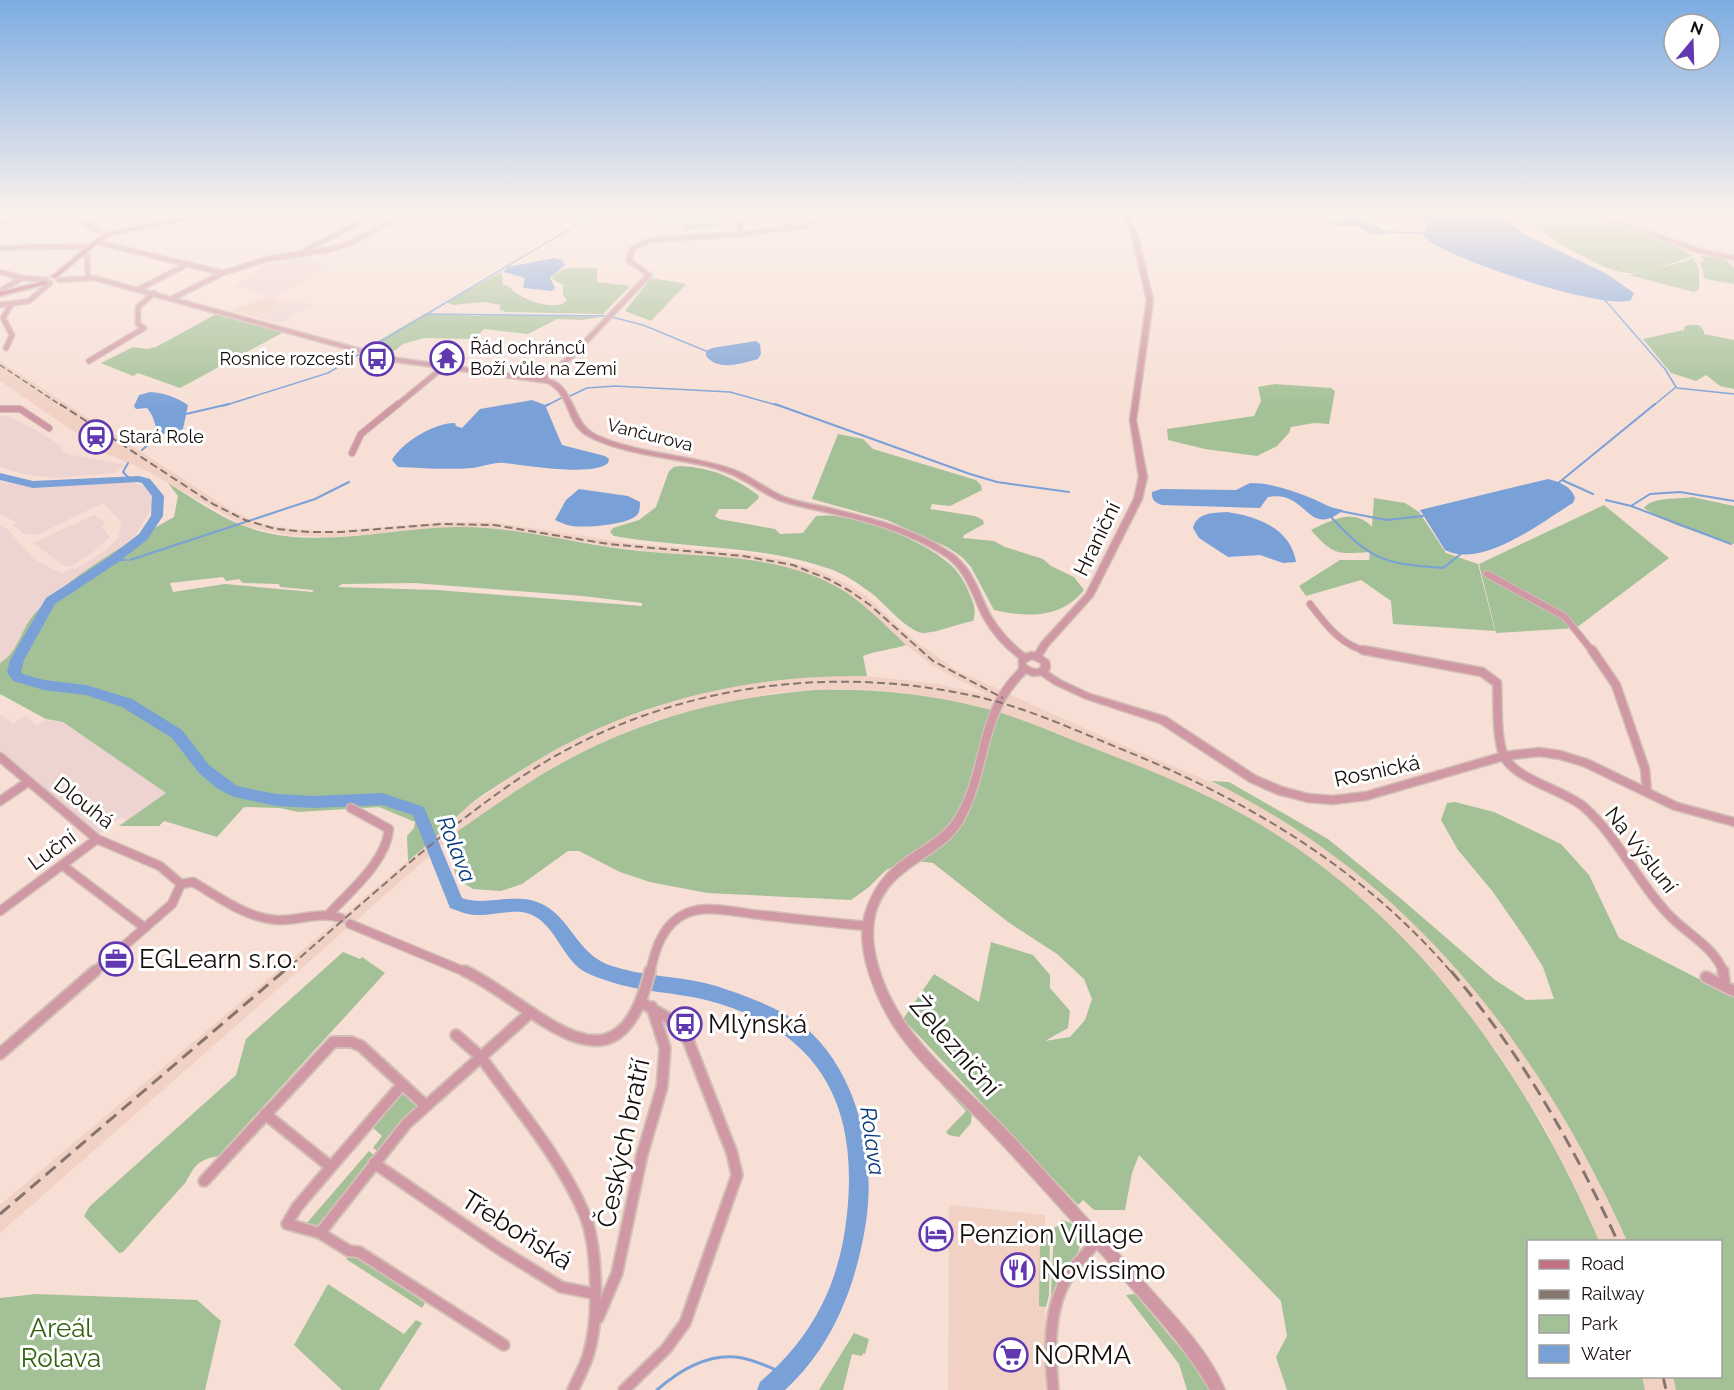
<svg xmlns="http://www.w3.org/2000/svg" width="1734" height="1390" font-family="Raleway,sans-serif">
<rect width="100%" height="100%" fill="#f7dfd5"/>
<path fill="#f1d1c4" d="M270 297 288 302 257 317 231 311Z
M0 361 234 512 264 524 292 529 329 531 445 522H492L628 543 751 554 783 560 816 569 849 585 866 596 914 640 956 670 1106 738 1234 792 1287 822 1338 857 1412 922 1463 975 1519 1046 1567 1121 1589 1161 1627 1241H1599L1543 1124 1498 1053 1445 984 1371 907 1301 851 1252 820 1204 794 1038 726 989 710 934 698 903 693 842 689 772 693 654 721 583 752 544 773 458 831 0 1233V1205L454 822 465 809 534 762 574 740 608 724 677 699 726 687 770 680 815 676H867L938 684 988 695 933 666 906 645 858 601 764 562 625 549 488 528 326 537 287 535 245 526 147 471 105 453 0 381Z
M949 1205 1045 1215V1390H948Z
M1642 1377H1673L1676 1390H1645Z"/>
<path fill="#eed4d1" d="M293 256 334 264 274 298 234 286 255 273 252 271 273 259Z
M288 302 316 304 280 323 258 318Z
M5 415 36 430 63 447 60 450 68 454 125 465 115 473 56 478 22 474 0 467V418Z
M0 482 41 488 132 482 147 487 154 499 153 506 132 540 59 589 48 600 11 660 0 664V526L7 529 34 559 62 574 72 568 75 569 107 549 118 538 121 526 120 521 103 503 37 535 24 534 13 525 17 523 0 514Z
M94 515 106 523 101 526 110 537 92 553 73 565 66 567 33 543Z
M0 714 13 723 26 715 37 725 44 720 63 722 166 793 127 821 122 817 98 834 0 751Z"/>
<path fill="#a3c096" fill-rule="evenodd" d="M666 215 676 218V215H718L722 224 715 228 683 230 682 224 673 226 663 225 668 218Z
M1513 215H1583L1604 220 1670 243 1693 256C1674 262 1650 273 1630 273 1599 273 1541 230 1513 215Z
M1701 256 1725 259 1734 268V284L1705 279 1700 262H1704Z
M1694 257 1699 270V289L1694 292 1629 275 1683 262Z
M575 268H597V282L630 286 603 314 506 312 499 309 501 305 484 302 453 305 446 302 501 272 503 278 502 284C512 287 510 289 517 294 529 301 557 312 567 300L563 295V285L552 279 553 276 564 269Z
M651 278 686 284 651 321 625 311Z
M218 313 284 332 180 388 138 373 133 376 101 363 133 347 147 349 156 347Z
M426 313 479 316 490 314 600 317 582 320 557 319 528 334 484 329 474 339 424 338 403 344 393 352 368 347Z
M1692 325H1699L1704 331V334L1734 340V389L1720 386 1706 375 1696 381 1671 373 1643 339 1684 330 1685 326Z
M1275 384 1331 388 1335 391 1329 424 1314 423 1291 427 1289 433 1277 446 1257 456 1205 449 1168 440 1167 429 1254 416 1261 401 1258 387Z
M838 434 863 439 873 449 976 480 981 485 982 490 950 506 932 504 930 509 975 516 983 520 984 524 964 535 963 538 994 541 1005 547 1043 559 1051 566 1074 577 1084 590C1062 618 1028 618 994 610L971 567 962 557 947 547 887 520 812 499Z
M681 466C711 468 734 477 758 495L759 498 747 509H719L715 516 719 519 775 529 780 534 803 533 816 516C852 511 927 541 953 567 960 574 964 582 968 590 973 603 977 608 973 621 957 624 939 632 924 633 908 633 883 601 870 592 857 583 845 574 830 569 760 544 686 549 614 536L610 532 613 528 639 520 656 507 669 471 674 467Z
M168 483C193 498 217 516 244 526 313 552 389 527 460 527 515 527 569 542 622 549 696 559 778 550 844 591 867 606 886 626 906 645 891 650 878 650 863 656L867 676C743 674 622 704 517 773 500 784 480 795 465 809 446 827 428 845 408 861L407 836 414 828 415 822 379 807 298 812 280 808 244 807 217 837 164 821 159 826H119L166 793 63 722 46 719 0 694V663C19 652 21 627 37 611 76 572 126 544 174 517L178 496ZM223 577 226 581 239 579 243 583 279 584 280 587 314 590 312 592 225 584 173 592 170 583ZM415 583 582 596 642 603V606L437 590 338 587 342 584Z
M1692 497 1734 506V544C1704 534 1670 526 1644 508 1653 496 1677 500 1692 497Z
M1374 498 1405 503 1419 512 1446 553 1478 564 1495 631 1393 624 1391 601 1361 580 1306 596 1299 586 1340 560H1369L1370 552C1337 554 1334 556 1311 530 1330 521 1354 507 1372 527Z
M1604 505 1669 558 1576 628 1496 633 1479 564Z
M815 690C874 688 931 694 987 709 1025 719 1061 736 1098 750 1150 770 1202 791 1251 819 1415 914 1526 1071 1599 1241L1528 1242V1376L1642 1377 1645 1390H1287L1276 1357 1287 1336 1281 1301 1139 1155 1132 1173 1125 1210H1094L1083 1200 1078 1205 903 1019 934 974 979 1002 991 942 1033 955 1050 975V988L1070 1011 1068 1028 1045 1041 1070 1037 1085 1020 1092 999 1084 979 1057 954 1008 922 933 863 909 860 886 870 869 887 851 900 707 893 650 882 620 872 579 851H568L522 884 501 891 473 889 457 879 446 843 458 831C487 811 516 790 546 772 632 722 717 698 815 690Z
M1211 781 1229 782 1328 839 1399 897 1495 980 1526 1000 1554 999 1543 967 1527 941 1493 892 1458 850 1441 820 1447 803 1455 802 1494 812 1561 844 1589 875 1619 938 1734 997V1390H1676L1673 1377 1720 1376V1242L1627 1241C1539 1044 1408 877 1211 781Z
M343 952 360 959 362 957 385 973 218 1156C199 1160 195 1164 186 1182L123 1252 119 1253 84 1216 90 1206 236 1075 246 1039Z
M943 1081 972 1113 971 1123 959 1137 949 1135 946 1132 966 1111 941 1084Z
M400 1095H404L417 1107 379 1152 373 1148 382 1136 371 1126Z
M369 1151 375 1156 323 1222 315 1226 306 1224Z
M1061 1220C1103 1228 1065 1278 1054 1297L1051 1295 1054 1228 1061 1224Z
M1044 1229 1050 1232 1049 1295 1046 1307 1039 1306 1040 1244 1031 1241V1239H1038Z
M351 1254 425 1303 422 1308 346 1259Z
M328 1284 404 1334 416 1320 422 1323 379 1390H342L294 1345Z
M36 1294 197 1300 221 1321 205 1390H0V1298Z
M1135 1294 1189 1359 1209 1390H1187L1179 1364 1126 1295Z
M854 1333 869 1339 865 1354 863 1353 862 1356 852 1354 843 1390H819Z"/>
<path fill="#7aa0d8" d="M1419 215H1491L1513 225 1524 234 1607 274 1634 293 1631 300C1604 311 1444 258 1423 236L1426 225Z
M1354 216 1387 232C1378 238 1366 232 1358 226H1333L1329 223Z
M554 258 562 260 565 265 550 278 555 288 552 291 523 288 525 278 503 272 508 267Z
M756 341 760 344 761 354 758 359C742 363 719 372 706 356V351L712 348Z
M150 392C165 393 176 397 188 405L183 429 174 433 160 434C154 428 156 418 147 408L136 409 134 406 139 395Z
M532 400 545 405 562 445 605 456 609 459 608 463C593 477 525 465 504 463 493 462 483 467 472 468 448 470 423 468 398 467L392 460C402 442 434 423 455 423L456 426 462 428 480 409Z
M1548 479C1560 482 1571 486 1575 498L1573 503C1540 523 1483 569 1445 550L1420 510Z
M1250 483C1272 483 1291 490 1311 498 1323 503 1330 508 1343 510 1307 540 1308 489 1268 497L1260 508 1162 505C1156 503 1151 500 1152 492L1161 489 1236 490Z
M579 489 628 496 640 502C640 506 640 512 637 515 628 525 585 528 572 526 566 525 560 522 555 520L566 500Z
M1227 512C1256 516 1291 528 1296 562L1283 563 1260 555 1228 557 1199 538 1193 528C1197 512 1213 513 1227 512Z"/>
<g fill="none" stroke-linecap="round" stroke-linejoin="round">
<path stroke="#7aa0d8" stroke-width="1.5" d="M1339 215 1347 219
M1387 232 1426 233
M1604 299 1665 369 1676 387 1653 406
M427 314 608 316 643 325 706 351
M1677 388 1734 394
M570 396 587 388 615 386 730 392 780 406
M223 406 328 373 593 215
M546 406 563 397"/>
<path stroke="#7aa0d8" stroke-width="2" d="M775 404 970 474 997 482 1069 492
M545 406 549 404
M186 414 229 404
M142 450 163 432
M128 463 123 472 129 478
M1562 480 1655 404
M1558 483 1562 480 1593 494
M1606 500 1631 506 1650 494 1680 492 1734 501
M1631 506 1731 544
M1340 511 1386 520 1423 516
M1332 518C1371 561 1386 564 1443 568L1462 553
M113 560H126
M130 560 315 499 349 482"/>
<path stroke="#7aa0d8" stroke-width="3" d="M657 1390C681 1369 710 1352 742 1358 758 1361 772 1369 787 1374"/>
<path fill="#7aa0d8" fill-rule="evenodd" d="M0 473 33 481 139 476 150 479 164 496 163 516 147 540 117 563 55 604 24 660 21 672 23 674 44 680 86 685 132 699 182 730 209 765 237 786 276 794 313 796 382 793 424 807 462 898C488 907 516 891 542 904 572 919 577 955 612 966 642 976 675 976 705 983 733 990 783 1009 805 1027 858 1073 876 1155 866 1222 856 1286 833 1346 785 1390H757L760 1382C813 1337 840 1283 847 1214 859 1101 817 1029 706 1000 673 992 640 992 608 981 599 978 587 974 579 968 561 953 553 923 530 914 514 908 494 916 476 915 467 915 459 911 450 908L413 815 382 805 313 808 276 806 234 797 218 789 199 773 172 738 122 707 86 695 44 690 13 681 7 672 10 660 46 598 109 557 139 534 151 516 152 496 142 483 138 482 33 488 0 480Z"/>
<defs>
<path id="minor-far3" d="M70 215 106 235
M738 215 741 222 739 234
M776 215 789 228
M0 222 36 215
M91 226 107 215
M96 242 223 273
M0 248 91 246
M306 250 368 218 392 215
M81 253 87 256 88 277
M0 272 22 278 46 280
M139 289 188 264
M0 291 22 278
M173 298 223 273 267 259 327 250 351 243 401 215
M0 305 29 301 50 283
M6 348 12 335 3 318 11 305
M89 361 144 328 138 324V307L154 293
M396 406 446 365"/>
<path id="minor-far2" d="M0 409H20L49 428
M352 453 361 434 398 404
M1487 574 1565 617 1593 652
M1310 604C1326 625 1342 647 1370 652"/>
<path id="minor-far1" d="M1363 650 1482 672 1497 683C1498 703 1496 738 1504 756 1514 779 1564 790 1584 807 1619 838 1638 884 1671 917 1689 935 1715 948 1724 973
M1592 650 1616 685 1645 769 1647 792
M0 757 97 839 160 866 181 884
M0 801 28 782
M62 865 145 928
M181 884 193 882C219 897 246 918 277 920 299 921 319 911 341 918
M0 911 97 839
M330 913C351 890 386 862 389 829L351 808
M350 924 468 973
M93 973 172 904 181 884
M650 973C655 949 663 923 687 913 709 904 738 913 761 915 796 919 832 923 867 926"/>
<path id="minor" d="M465 971C536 1005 617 1109 650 971
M1723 971 1725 987
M1706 977 1734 991
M531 1012 481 1057C516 1106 561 1158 584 1213 598 1245 599 1319 589 1352 586 1365 578 1378 573 1390
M456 1035 481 1057 407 1123 320 1233 349 1251 359 1252 504 1345
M0 1054 95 971
M265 1114 331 1167 401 1086
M374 1163 501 1250 561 1287 596 1294
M204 1181 333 1042H351L361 1046 426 1106
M320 1233 287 1224 297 1207 331 1167
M598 1318 617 1273 642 1155 662 1087 665 1048 652 1007
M624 1390 666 1349 685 1323 737 1175 732 1153 688 1040 668 1018 642 1003
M1053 1390C1050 1351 1047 1310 1068 1276 1076 1263 1088 1252 1098 1240"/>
<path id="tertiary" d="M821 215H828L806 228 739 236 651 242 634 250 632 260 652 275 574 357 547 379C575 384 570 422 596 435 631 451 673 454 710 463 722 466 734 469 745 475 758 482 770 491 784 497 800 503 817 505 833 509 874 519 916 529 951 553 974 569 979 595 992 618 1001 632 1012 644 1025 654L1032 652 1035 653 1042 642 1086 594 1134 499 1139 477 1130 420 1147 300 1131 233 1121 215H1126L1137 233 1153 300 1136 420 1147 477 1142 499 1093 596 1048 646 1042 656 1049 661 1050 668 1048 672 1060 680 1090 694 1166 717 1256 776 1282 787 1308 794 1333 796 1366 792 1504 752 1539 748 1560 751 1589 760 1678 803 1734 818V826L1672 809 1583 766 1560 759 1539 756 1504 760 1366 800 1333 804 1308 802 1277 794 1250 782 1160 723 1084 698 1054 684 1041 675 1033 676 1026 673C1017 682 1010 691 1004 702 985 740 984 784 963 822 940 861 888 864 875 915 867 949 884 990 902 1018 929 1058 967 1090 1001 1124 1050 1176 1096 1229 1144 1282 1173 1315 1208 1349 1225 1390H1210C1186 1348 1153 1313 1121 1276 1075 1224 1029 1172 981 1122 951 1091 917 1062 893 1025 875 996 855 948 865 914 872 890 886 871 907 857 924 845 944 835 955 817 977 782 977 738 995 702 1001 689 1009 679 1019 669V658C1004 647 992 633 983 617 972 595 967 571 945 556 910 533 870 522 830 513 814 509 797 506 781 501 767 496 755 486 741 479 731 473 719 469 707 466 670 457 621 454 588 436 571 427 571 410 561 395 558 390 553 386 548 383L390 361 94 280 59 282 56 280 59 278 94 276 390 357 541 378 570 355 646 275 626 261 630 248 650 238 739 232 805 225ZM1032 659 1041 663V667C1037 672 1031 668 1026 665V662Z
M1592 215H1601L1614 219 1700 249 1734 256V260L1696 252Z"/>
<path id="secondary" d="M193 215H207L111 235 98 243 56 278 51 277 94 241 107 233Z
M45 281 48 283 47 284 0 296V292Z"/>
</defs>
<use href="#minor-far3" stroke="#d3beb5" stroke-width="7"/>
<use href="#minor-far2" stroke="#d3beb5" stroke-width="8"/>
<use href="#minor-far1" stroke="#d3beb5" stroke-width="11"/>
<use href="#minor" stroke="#d3beb5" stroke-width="14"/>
<use href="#tertiary" stroke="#d3beb5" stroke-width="3"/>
<use href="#secondary" stroke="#d3beb5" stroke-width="4"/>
<use href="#minor-far3" stroke="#d098a4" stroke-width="4.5"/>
<use href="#minor-far2" stroke="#d098a4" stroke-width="6"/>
<use href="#minor-far1" stroke="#d098a4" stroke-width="8"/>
<use href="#minor" stroke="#d098a4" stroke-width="10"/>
<use href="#tertiary" fill="#d098a4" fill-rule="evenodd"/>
<use href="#secondary" fill="#c27185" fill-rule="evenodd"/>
<path stroke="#85756e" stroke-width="1.5" stroke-dasharray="6 3" stroke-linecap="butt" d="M0 365 62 406"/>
<path stroke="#85756e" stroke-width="2" stroke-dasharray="8 4" stroke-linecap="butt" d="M60 404 213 504 245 520 276 529 309 532H341L441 524 494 525 608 544 743 556 793 565 828 579 850 591 870 605 933 661 1003 698
M282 973C357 909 430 840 511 784 645 690 815 661 974 696 1026 707 1077 731 1126 751 1251 802 1364 870 1452 973"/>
<path stroke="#85756e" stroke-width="3" stroke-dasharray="13 7" stroke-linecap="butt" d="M1451 971C1521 1053 1573 1145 1618 1242
M0 1214 284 971
M1663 1376 1666 1390"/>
</g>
<linearGradient id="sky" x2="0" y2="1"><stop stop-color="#7cace2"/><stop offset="0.52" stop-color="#fbf1ec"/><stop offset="1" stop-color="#fbf1ec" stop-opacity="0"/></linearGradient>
<rect width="1734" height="410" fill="url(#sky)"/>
<defs>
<symbol id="temple-ring" viewBox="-11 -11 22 22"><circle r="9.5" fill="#fff" stroke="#6038b0" stroke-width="1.5"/><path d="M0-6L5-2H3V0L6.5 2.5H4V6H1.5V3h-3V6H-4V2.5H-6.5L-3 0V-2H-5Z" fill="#6038b0"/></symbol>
<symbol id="bus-ring" viewBox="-11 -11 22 22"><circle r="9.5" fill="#fff" stroke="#6038b0" stroke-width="1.5"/><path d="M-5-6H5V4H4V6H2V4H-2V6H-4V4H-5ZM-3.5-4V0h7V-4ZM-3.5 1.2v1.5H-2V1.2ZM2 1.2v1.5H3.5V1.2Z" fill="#6038b0"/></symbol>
<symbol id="station-ring" viewBox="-11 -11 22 22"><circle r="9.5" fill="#fff" stroke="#6038b0" stroke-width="1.5"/><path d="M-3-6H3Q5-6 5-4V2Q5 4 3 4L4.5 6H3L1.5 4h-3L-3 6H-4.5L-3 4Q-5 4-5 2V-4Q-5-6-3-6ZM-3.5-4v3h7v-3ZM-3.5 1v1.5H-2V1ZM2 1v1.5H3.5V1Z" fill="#6038b0"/></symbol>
<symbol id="office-ring" viewBox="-11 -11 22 22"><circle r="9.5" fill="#fff" stroke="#6038b0" stroke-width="1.5"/><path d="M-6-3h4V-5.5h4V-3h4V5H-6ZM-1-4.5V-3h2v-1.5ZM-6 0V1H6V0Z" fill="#6038b0"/></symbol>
<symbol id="hotel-ring" viewBox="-11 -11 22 22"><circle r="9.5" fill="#fff" stroke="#6038b0" stroke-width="1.5"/><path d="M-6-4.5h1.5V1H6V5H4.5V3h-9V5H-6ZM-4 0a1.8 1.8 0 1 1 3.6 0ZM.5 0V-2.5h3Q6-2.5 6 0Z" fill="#6038b0"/></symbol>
<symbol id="restaurant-ring" viewBox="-11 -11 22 22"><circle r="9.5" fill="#fff" stroke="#6038b0" stroke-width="1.5"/><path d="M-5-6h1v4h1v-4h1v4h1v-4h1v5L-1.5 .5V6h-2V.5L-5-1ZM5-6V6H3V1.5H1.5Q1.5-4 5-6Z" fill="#6038b0"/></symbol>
<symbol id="supermarket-ring" viewBox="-11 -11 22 22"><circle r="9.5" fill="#fff" stroke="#6038b0" stroke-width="1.5"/><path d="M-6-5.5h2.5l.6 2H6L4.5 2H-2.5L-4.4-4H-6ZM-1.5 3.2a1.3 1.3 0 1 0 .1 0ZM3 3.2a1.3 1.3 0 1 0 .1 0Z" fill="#6038b0"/></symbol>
</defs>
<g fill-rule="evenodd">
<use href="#temple-ring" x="428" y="339" width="38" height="38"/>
<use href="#bus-ring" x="358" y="340" width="38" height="38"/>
<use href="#station-ring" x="77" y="418" width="38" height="38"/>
<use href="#office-ring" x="97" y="940" width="38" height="38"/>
<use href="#bus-ring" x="666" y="1005" width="38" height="38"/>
<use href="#hotel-ring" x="917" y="1215" width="38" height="38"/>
<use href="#restaurant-ring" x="999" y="1251" width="38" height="38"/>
<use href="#supermarket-ring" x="992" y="1336" width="38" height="38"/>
</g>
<g text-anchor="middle" stroke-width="6" stroke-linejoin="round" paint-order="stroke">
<g font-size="18" fill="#160e0b" stroke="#fff" text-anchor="start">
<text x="470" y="354">Řád ochránců<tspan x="470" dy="21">Boží vůle na Zemi</tspan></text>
<text x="354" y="365" text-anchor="end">Rosnice rozcestí</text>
<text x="119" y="443">Stará Role</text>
</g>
<g font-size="18" fill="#160e0b" stroke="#fff">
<text transform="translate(650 435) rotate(14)" y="6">Vančurova</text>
</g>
<g font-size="21" fill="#160e0b" stroke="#fff">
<text transform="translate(1097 539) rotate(-64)" y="7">Hraniční</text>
<text transform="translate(1377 771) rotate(-12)" y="7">Rosnická</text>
<text transform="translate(84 803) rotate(38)" y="7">Dlouhá</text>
<text transform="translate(52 850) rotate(-36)" y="7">Luční</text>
<text transform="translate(1641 850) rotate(52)" y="7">Na Výsluní</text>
</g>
<g font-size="22" font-style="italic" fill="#07397b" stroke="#fff">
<text transform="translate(457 849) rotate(68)" y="8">Rolava</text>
<text transform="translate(873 1141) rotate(82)" y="8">Rolava</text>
</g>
<g font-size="26" fill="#160e0b" stroke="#fff" text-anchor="start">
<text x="139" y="968">EGLearn s.r.o.</text>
<text x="708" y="1033">Mlýnská</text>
<text x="959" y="1243">Penzion Village</text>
<text x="1041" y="1279">Novissimo</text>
<text x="1034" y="1364">NORMA</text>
</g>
<g font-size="26" fill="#160e0b" stroke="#fff">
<text transform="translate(955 1046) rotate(49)" y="9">Železniční</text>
<text transform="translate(623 1143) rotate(-78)" y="9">Českých bratří</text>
<text transform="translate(517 1230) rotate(32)" y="9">Třeboňská</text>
</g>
<g font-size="26" fill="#31630e" stroke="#fff">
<text x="61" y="1337">Areál<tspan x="61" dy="30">Rolava</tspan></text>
</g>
</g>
<rect x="1527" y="1240" width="195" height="138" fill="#ffffff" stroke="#a29f9d" stroke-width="1.5"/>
<rect x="1539" y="1260" width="30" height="9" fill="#c27185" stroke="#a29f9d" stroke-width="1.5"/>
<text x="1581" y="1270" font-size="18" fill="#160e0b">Road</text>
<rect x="1539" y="1290" width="30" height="9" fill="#85756e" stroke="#a29f9d" stroke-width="1.5"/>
<text x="1581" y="1300" font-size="18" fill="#160e0b">Railway</text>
<rect x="1539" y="1315" width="30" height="18" fill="#a3c096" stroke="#a29f9d" stroke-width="1.5"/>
<text x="1581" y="1330" font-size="18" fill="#160e0b">Park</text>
<rect x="1539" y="1345" width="30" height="18" fill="#7aa0d8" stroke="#a29f9d" stroke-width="1.5"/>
<text x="1581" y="1360" font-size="18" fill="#160e0b">Water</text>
<g transform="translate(1692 42) rotate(19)"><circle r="28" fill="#ffffff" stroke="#a29f9d" stroke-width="1.5"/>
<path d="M0-4.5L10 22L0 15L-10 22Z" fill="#6038b0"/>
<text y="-9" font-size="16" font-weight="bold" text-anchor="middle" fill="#160e0b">N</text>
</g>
</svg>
